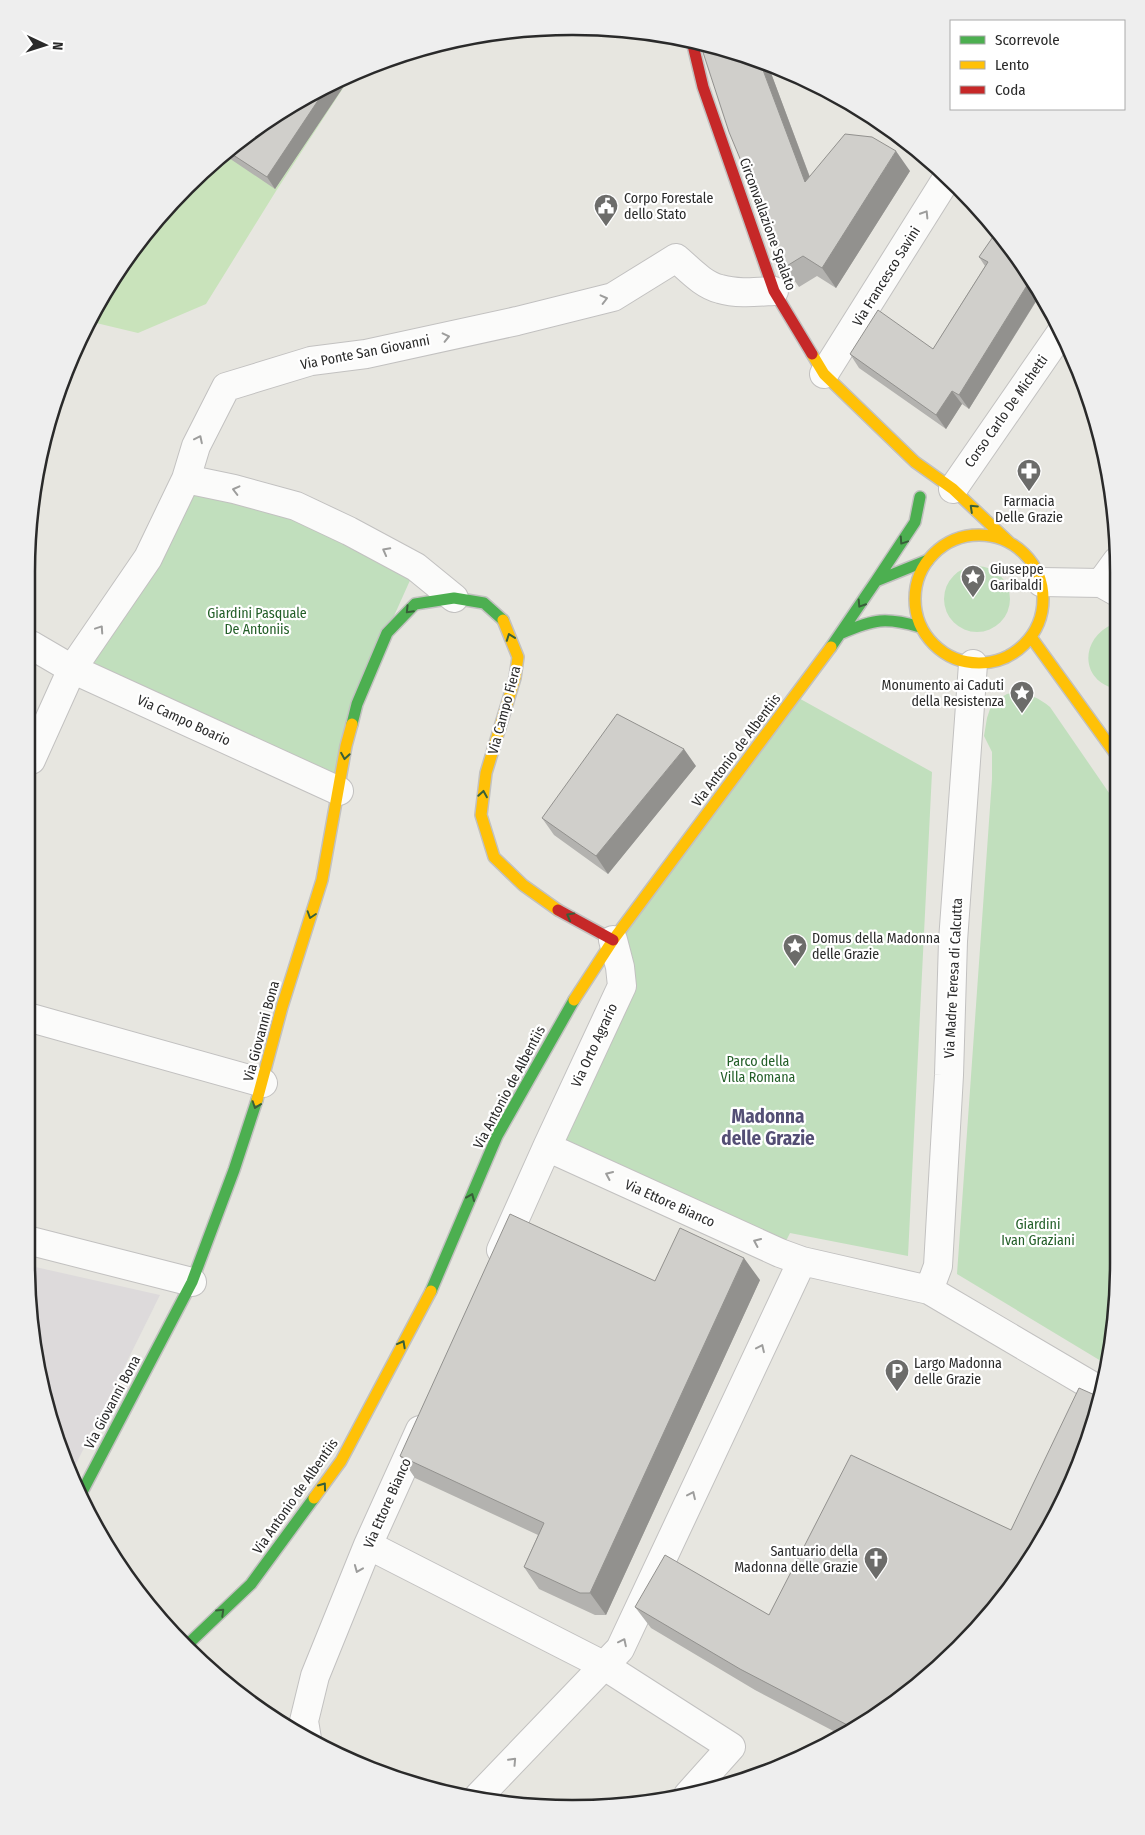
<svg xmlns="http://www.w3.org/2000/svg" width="1145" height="1835" font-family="'Fira Sans Condensed',sans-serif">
<rect width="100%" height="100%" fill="#e7e6e0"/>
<path fill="#dddadb" d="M31 1266 160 1295 72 1472 55 1438 31 1334Z"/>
<path fill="#c1dfbd" d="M186 479 234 489 416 567 372 665 339 791 72 669Z
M944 599a33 33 0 1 1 66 0a33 33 0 1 1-66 0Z
M1113 624H1117V689C1080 682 1079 639 1113 624Z
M1016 692C1030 694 1039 698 1050 707L1116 803 1114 1334 1106 1364 957 1274 992 779V752L984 736 987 718 991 706 998 699 1007 694Z
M795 696 932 772 908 1256 790 1233 780 1253 547 1147 622 986 613 940Z"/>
<path fill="#c9e3bb" d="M351 76 276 191 206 304 138 333 92 322 139 240 213 162 300 99Z"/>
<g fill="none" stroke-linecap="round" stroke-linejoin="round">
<defs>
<path id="street" d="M824 374 947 178
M186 479 234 489 296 506 349 531 416 567 454 598
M953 489 1060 334
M1041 582 1101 583 1117 592
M1101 583 1117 561
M31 645 72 669 339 791
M31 760 72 669 148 558 186 479 196 446 226 387 311 361 366 354 517 321 613 297 676 258C689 269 703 285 720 289 737 294 756 292 774 291
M31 1018 263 1083
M547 1147 622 986 620 967 613 940
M31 1241 192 1282
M501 1250 547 1147 780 1253 802 1261 929 1290 1099 1390
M929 1290 938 1266 949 1075 953 941 973 664
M368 1545 603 1665 731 1747 688 1795
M307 1739 304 1721 315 1676 368 1545 420 1430
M479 1796 620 1649 802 1261"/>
<path id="fast" d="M876 581 915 522 920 497
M842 633C874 619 886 617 920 627
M831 647 876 581 928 560
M352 724 357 704 387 633 415 604 454 598 484 603 503 620
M431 1291 497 1136 574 1000
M82 1492 192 1282 234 1170 257 1100
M186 1646 251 1584 314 1498"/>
<path id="slow" d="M812 354 824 374 915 462 953 489 1009 542
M915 599a64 64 0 1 1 128 0a64 64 0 1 1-128 0Z
M503 620 518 657 515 678 486 773 481 815 494 857 523 885 558 910
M1031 637 1117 756
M574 1000 613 940 831 647
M257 1100 282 1007 322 880 346 746 352 724
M314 1498 341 1461 431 1291"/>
<path id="jam" d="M692 41 703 87 774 291 812 354
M558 910 613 940"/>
</defs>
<use href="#street" stroke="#c2c1c0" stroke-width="30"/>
<use href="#fast" stroke="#c2c1c0" stroke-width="14"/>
<use href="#slow" stroke="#c2c1c0" stroke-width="14"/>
<use href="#jam" stroke="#c2c1c0" stroke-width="14"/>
<use href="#street" stroke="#fbfbfa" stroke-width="28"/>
<use href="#fast" stroke="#4caf50" stroke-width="11"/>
<use href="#slow" stroke="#ffc107" stroke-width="11"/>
<use href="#jam" stroke="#c62828" stroke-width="11"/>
</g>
<path fill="#b3b2af" d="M714 45 768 65 810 177 910 171 836 288 817 276 799 287 785 267Z
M350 77 275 189 223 154 300 99Z
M997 231 1037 300 969 409 962 404 946 429 859 368 850 354 933 349 985 266 979 257Z
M696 766 608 874 554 835 542 818Z
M760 1280 606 1615H595L539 1589 524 1567 538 1535 415 1478 400 1456 655 1281Z
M1097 1396 933 1673 876 1717 843 1736 755 1690 651 1628 635 1607 769 1615 1011 1530Z"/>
<path fill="#92918e" d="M760 62 768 65 819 202 805 182Z
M350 77 275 189 267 177 327 87Z
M896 151 910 171 836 288 822 268Z
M1031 279 1041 293 969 409 959 395Z
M952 391 962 404 946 429 936 415Z
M684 749 696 766 608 874 596 856Z
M744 1258 760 1280 606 1615 590 1593Z
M878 1708 881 1713 872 1719Z"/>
<path fill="#d0cfcb" stroke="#92918e" d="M700 43 714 45 760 62 805 182 845 134 872 137 896 151 822 268 803 256 785 267 729 132Z
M327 87 267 177 227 151 300 99Z
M997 231 1031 279 959 395 952 391 936 415 850 354 878 310 933 349 988 262 979 257Z
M617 714 684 749 596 856 542 818Z
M510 1214 655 1281 680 1228 744 1258 590 1593H580L524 1567 544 1523 400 1456Z
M1079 1388 1097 1396 1077 1471 1006 1595 933 1673 883 1711 878 1708 872 1719 855 1729 740 1669 635 1607 665 1555 769 1615 851 1455 1011 1530Z"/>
<defs><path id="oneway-chevron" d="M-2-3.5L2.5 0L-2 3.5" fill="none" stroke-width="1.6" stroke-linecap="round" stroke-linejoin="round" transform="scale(1.25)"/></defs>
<g stroke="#9d9d9c">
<use href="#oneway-chevron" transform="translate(925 214) rotate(-58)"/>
<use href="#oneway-chevron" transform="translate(604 299) rotate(-14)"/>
<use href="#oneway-chevron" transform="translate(446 337) rotate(-13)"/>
<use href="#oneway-chevron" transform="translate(199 439) rotate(-64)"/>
<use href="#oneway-chevron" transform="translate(236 490) rotate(-166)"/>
<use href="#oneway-chevron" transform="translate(386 551) rotate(-152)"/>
<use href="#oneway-chevron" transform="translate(100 629) rotate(-56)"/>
<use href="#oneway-chevron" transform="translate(609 1175) rotate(-156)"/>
<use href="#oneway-chevron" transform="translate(757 1242) rotate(-156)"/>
<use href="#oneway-chevron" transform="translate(761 1348) rotate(-65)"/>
<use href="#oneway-chevron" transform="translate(692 1495) rotate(-65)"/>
<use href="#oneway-chevron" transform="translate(358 1569) rotate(112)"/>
<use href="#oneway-chevron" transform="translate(623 1642) rotate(-64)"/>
<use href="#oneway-chevron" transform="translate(513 1761) rotate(-47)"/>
</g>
<g stroke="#385f39">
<use href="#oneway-chevron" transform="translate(973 508) rotate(-137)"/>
<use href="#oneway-chevron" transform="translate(903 541) rotate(124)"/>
<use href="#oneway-chevron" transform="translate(861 604) rotate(123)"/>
<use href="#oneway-chevron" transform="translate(409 610) rotate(134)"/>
<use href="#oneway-chevron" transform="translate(510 637) rotate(-110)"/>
<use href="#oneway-chevron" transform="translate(345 756) rotate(99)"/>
<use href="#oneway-chevron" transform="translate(483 794) rotate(-81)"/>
<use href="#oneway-chevron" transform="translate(311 915) rotate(108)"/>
<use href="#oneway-chevron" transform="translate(570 916) rotate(-151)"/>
<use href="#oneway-chevron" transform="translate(256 1105) rotate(109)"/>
<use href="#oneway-chevron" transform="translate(471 1197) rotate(-67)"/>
<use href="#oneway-chevron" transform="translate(402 1344) rotate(-62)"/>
<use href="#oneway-chevron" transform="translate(323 1486) rotate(-54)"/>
<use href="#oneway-chevron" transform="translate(221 1612) rotate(-44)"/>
</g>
<defs>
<symbol id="civic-pin" viewBox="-11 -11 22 30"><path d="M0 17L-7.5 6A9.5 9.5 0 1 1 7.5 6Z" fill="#6c6c6a" stroke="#fff"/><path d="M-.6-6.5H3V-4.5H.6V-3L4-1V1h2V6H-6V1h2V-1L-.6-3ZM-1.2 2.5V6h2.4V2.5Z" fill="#fff"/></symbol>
<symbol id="pharmacy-pin" viewBox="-11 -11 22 30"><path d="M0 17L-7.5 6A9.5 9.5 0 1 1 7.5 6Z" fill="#6c6c6a" stroke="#fff"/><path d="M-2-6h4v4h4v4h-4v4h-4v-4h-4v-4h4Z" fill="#fff"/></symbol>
<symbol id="sight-pin" viewBox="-11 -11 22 30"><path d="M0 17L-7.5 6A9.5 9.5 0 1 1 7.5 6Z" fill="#6c6c6a" stroke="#fff"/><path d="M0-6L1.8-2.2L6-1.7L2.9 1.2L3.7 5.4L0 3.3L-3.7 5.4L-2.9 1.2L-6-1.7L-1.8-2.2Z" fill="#fff"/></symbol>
<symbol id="parking-pin" viewBox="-11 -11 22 30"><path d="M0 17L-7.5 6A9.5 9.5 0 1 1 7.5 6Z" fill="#6c6c6a" stroke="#fff"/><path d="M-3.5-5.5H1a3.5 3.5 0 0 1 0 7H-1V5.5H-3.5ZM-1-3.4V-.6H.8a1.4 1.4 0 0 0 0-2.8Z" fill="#fff"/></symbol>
<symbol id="church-pin" viewBox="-11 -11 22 30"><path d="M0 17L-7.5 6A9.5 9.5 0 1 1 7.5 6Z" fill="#6c6c6a" stroke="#fff"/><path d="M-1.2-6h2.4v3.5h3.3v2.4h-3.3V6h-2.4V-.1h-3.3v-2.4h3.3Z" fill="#fff"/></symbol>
</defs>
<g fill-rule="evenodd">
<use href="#civic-pin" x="592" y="192" width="28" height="38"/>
<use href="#pharmacy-pin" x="1015" y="457" width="28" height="38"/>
<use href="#sight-pin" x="959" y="563" width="28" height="38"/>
<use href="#sight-pin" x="1008" y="679" width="28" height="38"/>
<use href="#sight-pin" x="781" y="932" width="28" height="38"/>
<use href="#parking-pin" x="883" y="1357" width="28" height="38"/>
<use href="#church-pin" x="862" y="1545" width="28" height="38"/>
</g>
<g text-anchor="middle" stroke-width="4.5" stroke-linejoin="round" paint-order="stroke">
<g font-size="14" fill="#2a2a2a" stroke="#fff" text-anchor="start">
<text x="624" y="203">Corpo Forestale<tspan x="624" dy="16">dello Stato</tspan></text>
<text x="1029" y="506" text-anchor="middle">Farmacia<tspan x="1029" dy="16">Delle Grazie</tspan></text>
<text x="990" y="574">Giuseppe<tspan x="990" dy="16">Garibaldi</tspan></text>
<text x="1004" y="690" text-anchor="end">Monumento ai Caduti<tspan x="1004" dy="16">della Resistenza</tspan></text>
<text x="812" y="943">Domus della Madonna<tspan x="812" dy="16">delle Grazie</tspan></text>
<text x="914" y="1368">Largo Madonna<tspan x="914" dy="16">delle Grazie</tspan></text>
<text x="858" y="1556" text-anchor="end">Santuario della<tspan x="858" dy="16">Madonna delle Grazie</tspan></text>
</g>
<g font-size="14" fill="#2a2a2a" stroke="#fff">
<text transform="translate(768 224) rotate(70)" y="5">Circonvallazione Spalato</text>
<text transform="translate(886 276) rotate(-58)" y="5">Via Francesco Savini</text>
<text transform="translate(365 352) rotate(-11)" y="5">Via Ponte San Giovanni</text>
<text transform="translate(1006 411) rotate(-55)" y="5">Corso Carlo De Michetti</text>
<text transform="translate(504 710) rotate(-75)" y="5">Via Campo Fiera</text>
<text transform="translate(184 720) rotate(25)" y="5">Via Campo Boario</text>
<text transform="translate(736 750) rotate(-53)" y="5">Via Antonio de Albentiis</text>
<text transform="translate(953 978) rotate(-87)" y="5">Via Madre Teresa di Calcutta</text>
<text transform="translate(261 1031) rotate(-75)" y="5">Via Giovanni Bona</text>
<text transform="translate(594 1045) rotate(-65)" y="5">Via Orto Agrario</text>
<text transform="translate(509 1087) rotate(-62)" y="5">Via Antonio de Albentiis</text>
<text transform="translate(670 1203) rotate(24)" y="5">Via Ettore Bianco</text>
<text transform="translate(112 1402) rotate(-62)" y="5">Via Giovanni Bona</text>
<text transform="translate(295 1496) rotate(-55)" y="5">Via Antonio de Albentiis</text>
<text transform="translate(387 1503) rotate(-66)" y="5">Via Ettore Bianco</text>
</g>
<g font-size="14" fill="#225e27" stroke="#fff">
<text x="257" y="618">Giardini Pasquale<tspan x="257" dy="16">De Antoniis</tspan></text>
<text x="758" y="1066">Parco della<tspan x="758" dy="16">Villa Romana</tspan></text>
<text x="1038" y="1229">Giardini<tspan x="1038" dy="16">Ivan Graziani</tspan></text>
</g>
<g font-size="19" font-weight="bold" fill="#544f75" stroke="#fff">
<text x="768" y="1123">Madonna<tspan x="768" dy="22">delle Grazie</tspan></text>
</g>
</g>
<path d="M0 0H1145V1835H0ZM572 35H573A537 537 0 0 1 1110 572V1263A537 537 0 0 1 573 1800H572A537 537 0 0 1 35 1263V572A537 537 0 0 1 572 35Z" fill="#eee" fill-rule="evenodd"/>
<path fill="none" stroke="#2a2a2a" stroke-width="2.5" d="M572 35H573A537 537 0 0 1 1110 572V1263A537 537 0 0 1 573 1800H572A537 537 0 0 1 35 1263V572A537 537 0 0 1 572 35Z"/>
<rect x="950" y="20" width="175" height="90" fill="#ffffff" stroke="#aaaaaa"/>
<rect x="960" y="36" width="25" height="8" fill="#4caf50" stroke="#aaaaaa"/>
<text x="995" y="45" font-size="15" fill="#2a2a2a">Scorrevole</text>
<rect x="960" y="61" width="25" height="8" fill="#ffc107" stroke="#aaaaaa"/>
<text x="995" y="70" font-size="15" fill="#2a2a2a">Lento</text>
<rect x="960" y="86" width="25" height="8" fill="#c62828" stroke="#aaaaaa"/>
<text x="995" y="95" font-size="15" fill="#2a2a2a">Coda</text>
<g transform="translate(45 45) rotate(94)" stroke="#ffffff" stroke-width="4" paint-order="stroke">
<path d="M0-4L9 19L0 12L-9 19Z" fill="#2a2a2a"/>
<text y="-8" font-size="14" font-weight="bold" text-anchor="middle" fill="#2a2a2a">N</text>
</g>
</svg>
